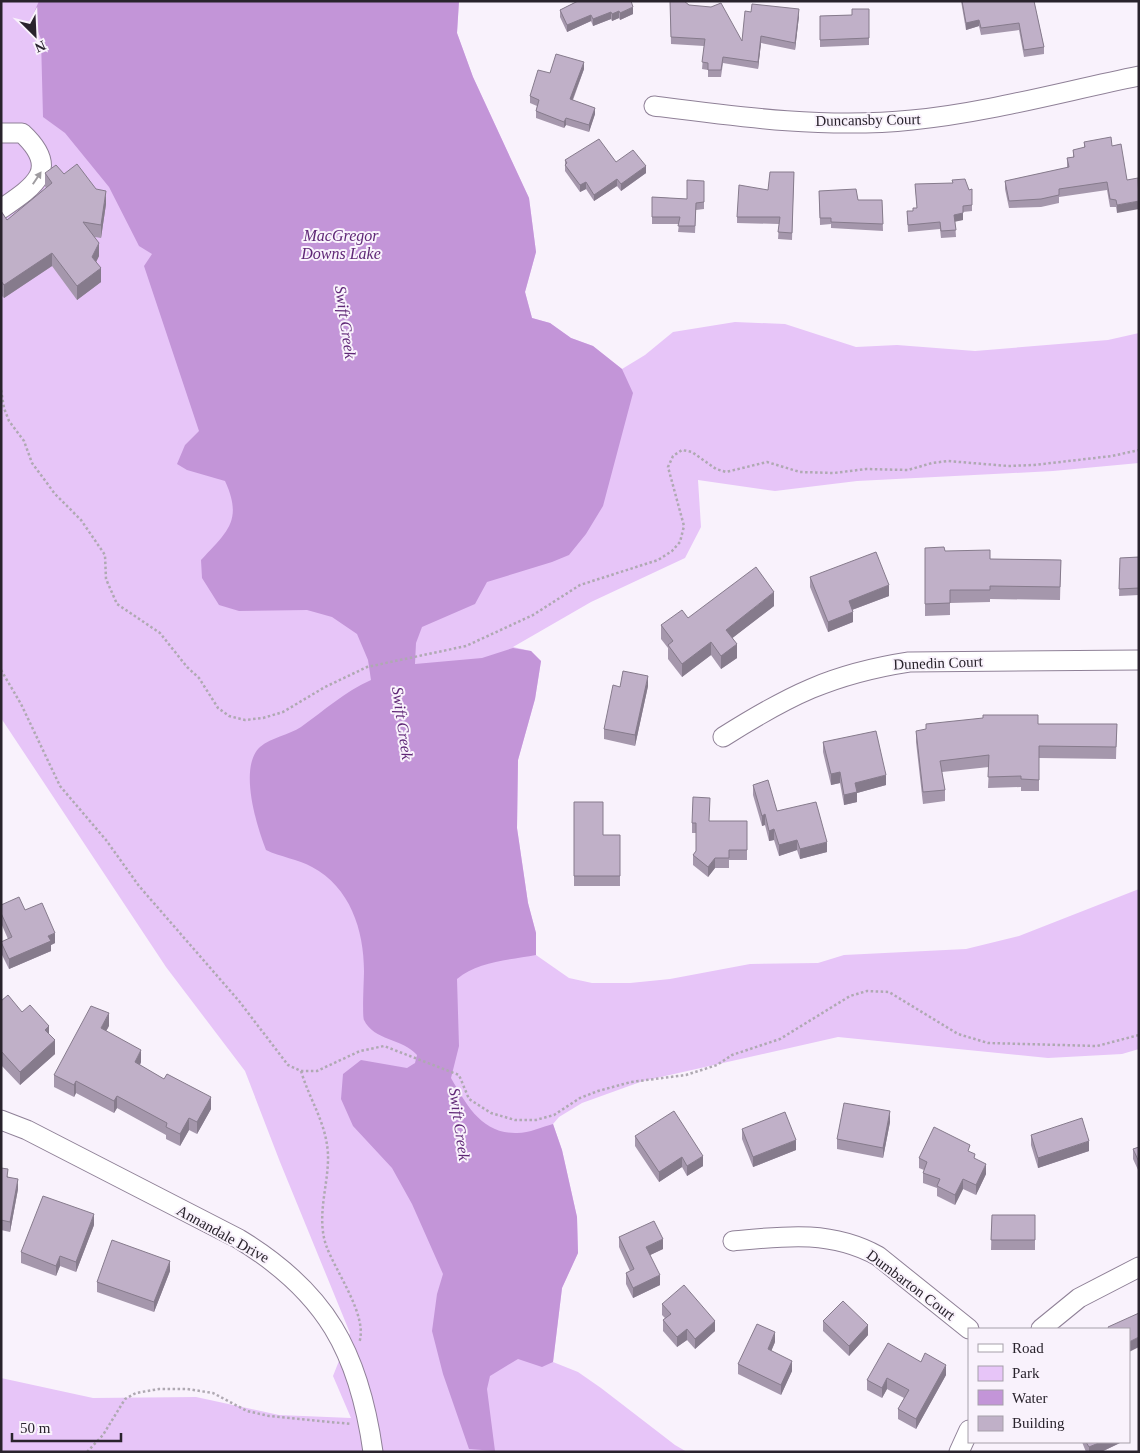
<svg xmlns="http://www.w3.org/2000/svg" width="1140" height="1453" font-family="'Times New Roman',serif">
<rect width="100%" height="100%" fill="#f9f2fc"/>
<path fill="#e7c5f8" d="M1 1H459L457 33 473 77 529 198 536 252 525 292 532 318 550 323 571 338 593 346 622 369 645 355 673 332 735 322 785 324 856 347 897 345 975 351 1108 340 1139 333V463L1053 471 857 481 775 491 698 480 701 527 685 558 591 602 513 647 531 651 541 661 535 699 518 760 517 828 528 903 536 933V955L569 978 592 983H630L670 979 750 964 818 963 844 955 966 949 1019 936 1139 889V1049L1122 1054 1048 1058 838 1037 643 1081 582 1103 559 1117 553 1124 562 1150 577 1217 578 1253 562 1288 553 1362 578 1372 601 1388 675 1445 687 1452H1V1378L93 1398 196 1397 279 1415 351 1418 333 1376 350 1333 280 1162 245 1071 166 967 1 718Z"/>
<path fill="#c395d8" d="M39 1H459L457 33 473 77 529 198 536 252 525 292 532 318 550 323 571 338 593 346 622 369 633 393 603 506 586 534 569 555 552 562 487 582 475 604 422 627 416 643 415 664 482 658 513 648 531 651 541 661 535 699 518 760 517 828 528 903 536 933V955C510 960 478 961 457 979L459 1046 451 1078C466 1104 481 1133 515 1133 527 1134 542 1127 553 1124L562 1150 577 1217 578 1253 562 1288 553 1362 542 1367 518 1359 490 1376 487 1389 495 1451 469 1449 443 1374 432 1331 437 1294 443 1274 412 1204 392 1168 353 1126 341 1099 343 1074 361 1060 407 1068 415 1063 417 1055C402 1038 374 1041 364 1020 362 1016 364 979 364 971 364 930 350 887 312 867 298 859 280 857 266 850 257 827 238 767 260 747 272 737 289 735 301 727 325 710 344 692 371 680L368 660 357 634 332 617 307 610 239 611 219 605 202 578 201 560C228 531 243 520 225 481L187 470 177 464 185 445 199 431 144 266 152 254 139 246 109 187 65 133 43 117 41 39 32 17Z"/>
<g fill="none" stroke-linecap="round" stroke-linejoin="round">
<defs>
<path id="minor" d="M654 106C739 117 827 129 912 120 986 113 1065 91 1139 76
M1 133H22C61 169 35 186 1 209
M723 737C788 696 831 674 909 662L1139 660
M1 1120 27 1130 239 1239C326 1292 359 1352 373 1452
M733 1241C784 1236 831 1230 878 1256L969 1329
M1041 1329 1079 1298 1139 1267
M959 1452 969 1430"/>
</defs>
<use href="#minor" stroke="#8f8097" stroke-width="21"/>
<path stroke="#afa9b2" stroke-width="2.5" stroke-dasharray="2.5 2.5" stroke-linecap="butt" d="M1 390 4 408 9 421 24 441 32 463 55 494 81 520 105 555 106 579 117 604 160 633 187 667 199 678 218 708 229 716 245 720 263 718 283 712 325 687 367 667 466 646 533 615 580 585 658 560 672 551 680 542 684 526 668 467 673 456 682 450 692 452 716 469 726 472 767 462 800 472 834 473 866 469 908 470 932 463 948 461 1008 466 1034 465 1112 456 1139 450
M1 670 21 704 60 786 106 840 139 886 239 1001 288 1065 301 1071H317L360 1051 384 1046 459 1075 469 1099 491 1113 515 1120H536L554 1115 580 1098 598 1091 631 1082 686 1075 717 1065 732 1055 780 1039 850 996 867 991 889 992 958 1034 988 1043 1097 1046 1139 1035
M301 1071C310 1101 326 1122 328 1154 329 1184 316 1215 326 1245 335 1271 369 1317 359 1343
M87 1452 103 1435 125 1399 136 1393 159 1389H187L213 1393 247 1411 269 1416 351 1424"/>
<use href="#minor" stroke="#fff" stroke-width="19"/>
</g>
<path fill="#a597ac" d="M578 1 633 14 620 20 619 18 612 21 611 19 593 26 591 21 567 32 560 17V10Z
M670 1 742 41 799 16 795 50 761 43 758 69 723 63 721 77H708V70L702 69 704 46 671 44Z
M961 1H1034L1044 47V54L1024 57 1019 30 981 35 979 26 966 30Z
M869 9V45L820 47V16L852 15Z
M584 69 573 100 595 114 589 132 566 125 564 128 536 118V111L537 106 530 103V96L550 73Z
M1084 142 1112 146 1121 144 1117 213 1116 207H1110L1107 190 1059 197V203L1041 207 1009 208 1005 189V181L1067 168V158L1073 157V150L1084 148Z
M565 160 616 162 646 173 621 191 617 186 594 201 586 189 580 192 565 171Z
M794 172 792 240 778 239 779 224 737 223V217L768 190Z
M45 173 64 174 106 204 101 238 95 237 99 256 96 262 101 282 77 300 52 266 4 298 1 295V211L7 220 46 188 45 186Z
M704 181V209L696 210 695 233 678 232 679 224H652V197L687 199Z
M915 184 969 190 972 189V211L963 212V220L955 221 956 237 941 238 940 229 908 232 907 211H913L917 208Z
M819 191 858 200H882L883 231 831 228V224L820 225Z
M925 548 945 551 990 559 1061 560 1060 600 990 599V602L950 603V615L925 616Z
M1139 557V595L1119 596 1120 558Z
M810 577 889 596 852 610 853 622 828 632 810 587Z
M774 606 732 638 737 658 721 669 711 655 682 677 668 659V648L661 639V625L688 618Z
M648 686 635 746 604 739V729L620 687Z
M1038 724H1117L1116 759 1039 758V791H1021V787L988 788 989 767 942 772 945 790V801L923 804 916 742V731Z
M823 742 886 785 857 793V802L844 805 840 783 831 785 823 752Z
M753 785 777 811 827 852 800 859 797 850 779 856 774 840 769 841 765 825 762 826 753 795Z
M574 802 603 835H620V886H574Z
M709 821H747V860H729V868H715L708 877 693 865V855L696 851V833H692V823Z
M1 905 25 910 55 943 51 945V951L9 969 1 953V942L8 939 1 923Z
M1 1001 22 1012 49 1034 55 1054 20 1085 1 1065Z
M109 1026 106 1031 141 1062 140 1065 211 1109 197 1134 189 1130 180 1146 166 1139V1135L117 1108 114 1113 76 1093 74 1097 54 1087V1075Z
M890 1122 883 1158 837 1149V1139Z
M742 1129 796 1150 753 1167 742 1139Z
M1031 1135 1089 1151 1038 1168 1031 1145Z
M635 1136 703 1166 687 1176 682 1167 659 1182 635 1146Z
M1139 1147V1172L1133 1159V1149Z
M970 1152 986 1174 976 1195 963 1189 955 1205 937 1196V1188L923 1183V1173L924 1170 919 1168V1158Z
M1 1168 18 1189 10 1232 1 1230Z
M992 1215H1035V1250H991Z
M94 1225 76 1272 60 1266 56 1276 21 1263V1252Z
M619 1237 663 1249 650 1255 660 1285 633 1298 626 1284V1273L630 1271 619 1247Z
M170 1271 154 1312 97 1292V1282Z
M662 1304 715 1331 695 1349 687 1340 677 1347 663 1331V1320L665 1318 662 1315Z
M823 1321 868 1335 849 1356 823 1331Z
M775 1342 771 1351 792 1371 781 1395 738 1374V1364Z
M921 1362 946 1375 916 1429 898 1419V1409L904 1398 887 1389 882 1398 867 1390V1380Z
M1082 1442H1122L1101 1452H1086Z"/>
<path fill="#867b8c" d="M633 7V14L620 20V13Z
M799 9V16L795 50V43Z
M619 11V18L612 21V14Z
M611 12V19L593 26V19Z
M591 15V21L567 32V25Z
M979 20V26L966 30V23Z
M761 36V43L758 69V62Z
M584 62V69L570 106V99Z
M595 108V114L589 132V125Z
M566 118V125L564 128V122Z
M646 166V173L621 191V184Z
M617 179V186L594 201V195Z
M586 182V189L580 192V185Z
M106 191V204L101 238V225Z
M1139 201V209L1117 213V205Z
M963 213V220L954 222V215Z
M99 243V256L92 270V257Z
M52 253V266L4 298V285Z
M101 268V282L77 300V286Z
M889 585V596L849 611V601Z
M774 592V606L726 643V630Z
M853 612V622L828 632V622Z
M711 642V655L682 677V664Z
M737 644V658L721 669V656Z
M648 676V686L635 746V735Z
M840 772V783L831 785V774Z
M886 775V785L857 793V802L844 805V795L855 783Z
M765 814V825L762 826V816Z
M774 829V840L769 841V831Z
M797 840V850L779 856V845Z
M827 842V852L800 859V849Z
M715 858V868L708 877V867Z
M55 933V943L51 945V951L9 969V959L48 936Z
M109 1013V1026L101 1040V1028Z
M49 1026V1039L45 1030Z
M55 1040V1054L20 1085V1072Z
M141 1050V1062L135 1075V1062Z
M76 1081V1093L74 1097V1085Z
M117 1096V1108L114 1113V1101Z
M211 1097V1109L197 1134V1122Z
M890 1111V1122L883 1158V1148Z
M189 1118V1130L180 1146V1134Z
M796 1140V1150L753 1167V1157Z
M1089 1141V1151L1038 1168V1158Z
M703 1156V1166L687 1176V1166Z
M682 1157V1167L659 1182V1172Z
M986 1164V1174L976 1195V1185Z
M18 1179V1189L10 1232V1222Z
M963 1179V1189L955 1205V1195Z
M94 1214V1225L76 1272V1262Z
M663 1239V1249L646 1257V1247Z
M60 1256V1266L56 1276V1266Z
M170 1261V1271L154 1312V1302Z
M660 1275V1285L633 1298V1288Z
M715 1321V1331L695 1349V1339Z
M868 1325V1335L849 1356V1346Z
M687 1329V1340L677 1347V1337Z
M775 1332V1342L768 1359V1349Z
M1139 1337V1347L1129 1352V1342Z
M792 1361V1371L781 1395V1385Z
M946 1365V1375L916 1429V1419Z
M887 1378V1389L882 1398V1388Z
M1101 1442H1122L1101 1452H1089V1447Z"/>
<path fill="#c0b0c8" stroke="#867b8c" d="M578 1H631L633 7 620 13 619 11 612 14 611 12 593 19 591 15 567 25 560 10Z
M670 1H684L689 5 711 7 721 3 742 41 745 11 751 12 752 4 799 9 795 43 761 36 758 62 723 57 721 70H708V63L702 62 705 39 671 37Z
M962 1H1034L1044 47 1024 50 1019 23 981 28 979 20 966 23Z
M852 9H869V38L820 40V16L852 15Z
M556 54 584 62 570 99 595 108 589 125 566 118 564 122 536 111 539 100 530 96 538 70 550 73Z
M1111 137 1112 146 1121 144 1127 180 1138 178 1139 201 1117 205 1116 200 1110 199 1107 182 1059 189V195L1041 199 1009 201 1005 181 1069 167 1067 158 1074 157 1073 150 1085 147 1084 142Z
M599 139 616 162 633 150 646 166 621 184 617 179 594 195 586 182 580 185 565 165 567 163 565 160Z
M77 164 96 189 106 191 101 225 83 222 99 243 92 257 101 268 77 286 52 253 4 285 1 281V211L7 220 52 183 45 173 56 165 64 174Z
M770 172H794L792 233 778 232 780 217H737L739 185 768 190Z
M965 179 969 190 972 189V205L963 206V213L954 215 956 230 941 231 940 222 908 225 907 211H913V208H917L915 184 953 183 952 180Z
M687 180 704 181V202L696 203 695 226H678L680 217H652V197L687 199Z
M856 189 858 200H882L883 224 831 222V218H820L819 191Z
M944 547 945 551 990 550V559L1061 560 1060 587 990 586V590H950V603L925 604V548Z
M876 552 889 585 849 601 853 612 828 622 810 577Z
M1139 557V588L1119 589 1120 558Z
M756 567 774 592 726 630 737 644 721 656 711 642 682 664 668 645 673 641 661 625 682 610 688 618Z
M623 671 648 676 635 735 604 729 613 685 620 687Z
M983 715H1038V724H1117L1116 747 1039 746V780L1021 779V776L988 777 989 755 940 761 945 790 923 792 916 731 926 729V724L983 718Z
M876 731 886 775 855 783 857 792 844 795 840 772 831 774 823 742Z
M768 780 777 811 816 802 827 842 800 849 797 840 779 845 774 829 769 831 765 814 762 816 753 785Z
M693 797 710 798 709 821H747V850H729V858H715L708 867 693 855 696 851V823H692Z
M574 802H603V835H620V876H574Z
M19 897 25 910 42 903 55 933 48 936 51 941 9 959 1 942 12 937 1 913V905Z
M8 995 22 1012 30 1005 49 1026 45 1030 55 1040 20 1072 1 1051V1001Z
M91 1006 109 1013 101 1028 141 1050 135 1062 164 1079 167 1074 211 1097 197 1122 189 1118 180 1134 166 1127 167 1123 117 1096 114 1101 76 1081 74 1085 54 1075Z
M844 1103 890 1111 883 1148 837 1139Z
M674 1111 703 1156 687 1166 682 1157 659 1172 635 1136Z
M785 1112 796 1140 753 1157 742 1129Z
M1082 1118 1089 1141 1038 1158 1031 1135Z
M934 1127 970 1145 968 1151 975 1154 974 1158 986 1164 976 1185 963 1179 955 1195 937 1186 940 1179 923 1173 927 1162 919 1158Z
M1139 1147V1162L1133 1149Z
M1 1168 8 1169 7 1177 18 1179 10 1222 1 1220Z
M43 1196 94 1214 76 1262 60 1256 56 1266 21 1252Z
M992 1215H1035V1240H991Z
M654 1221 663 1239 646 1247 660 1275 633 1288 626 1273 634 1269 619 1237Z
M112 1240 170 1261 154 1302 97 1282Z
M684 1285 715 1321 695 1339 687 1329 677 1337 663 1320 671 1314 662 1304Z
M843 1301 868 1325 849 1346 823 1321Z
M1139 1313V1337L1129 1342V1329H1109L1108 1327Z
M757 1324 775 1332 768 1349 792 1361 781 1385 738 1364Z
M888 1343 921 1362 925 1353 946 1365 916 1419 898 1409 909 1390 887 1378 882 1388 867 1380Z
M1086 1442H1101L1089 1447Z"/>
<defs><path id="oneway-solid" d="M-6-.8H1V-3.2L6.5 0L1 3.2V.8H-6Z" transform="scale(1.25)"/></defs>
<use fill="#9f9ca0" href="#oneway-solid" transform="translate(37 178) rotate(-56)"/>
<g text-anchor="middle" stroke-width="4" stroke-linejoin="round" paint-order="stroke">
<g font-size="15" fill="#29232c" stroke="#f9f2fc">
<text transform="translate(868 120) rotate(-1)" y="5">Duncansby Court</text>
<text transform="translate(938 663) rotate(-2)" y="5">Dunedin Court</text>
<text transform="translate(223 1234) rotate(29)" y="5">Annandale Drive</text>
<text transform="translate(911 1285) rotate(37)" y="5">Dumbarton Court</text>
</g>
<g font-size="16" font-style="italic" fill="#5f2776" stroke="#f9f2fc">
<text x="341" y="241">MacGregor<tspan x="341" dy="18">Downs Lake</tspan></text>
<text transform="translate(346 322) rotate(82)" y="6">Swift Creek</text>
<text transform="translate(403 723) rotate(82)" y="6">Swift Creek</text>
<text transform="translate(460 1124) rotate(82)" y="6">Swift Creek</text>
</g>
</g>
<rect width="1140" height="1453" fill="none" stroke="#29232c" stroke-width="5"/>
<rect x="968" y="1328" width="162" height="115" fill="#f9f2fc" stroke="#a69fa9"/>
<rect x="978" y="1344" width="25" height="8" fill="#ffffff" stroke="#a69fa9"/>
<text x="1012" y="1353" font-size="15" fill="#29232c">Road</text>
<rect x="978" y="1366" width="25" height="15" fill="#e7c5f8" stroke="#a69fa9"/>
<text x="1012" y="1378" font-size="15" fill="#29232c">Park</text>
<rect x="978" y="1390" width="25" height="15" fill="#c395d8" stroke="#a69fa9"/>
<text x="1012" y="1403" font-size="15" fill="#29232c">Water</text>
<rect x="978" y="1416" width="25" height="15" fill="#c0b0c8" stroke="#a69fa9"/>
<text x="1012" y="1428" font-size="15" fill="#29232c">Building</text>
<g transform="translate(35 35) rotate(156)" stroke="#f9f2fc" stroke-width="4" paint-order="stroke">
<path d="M0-4L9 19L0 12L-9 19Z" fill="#29232c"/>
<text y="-8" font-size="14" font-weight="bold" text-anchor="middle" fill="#29232c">N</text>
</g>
<path d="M12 1433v8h109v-8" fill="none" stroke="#29232c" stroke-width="2.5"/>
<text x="20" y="1433" font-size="15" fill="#29232c" stroke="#f9f2fc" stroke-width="4" paint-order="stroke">50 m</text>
</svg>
